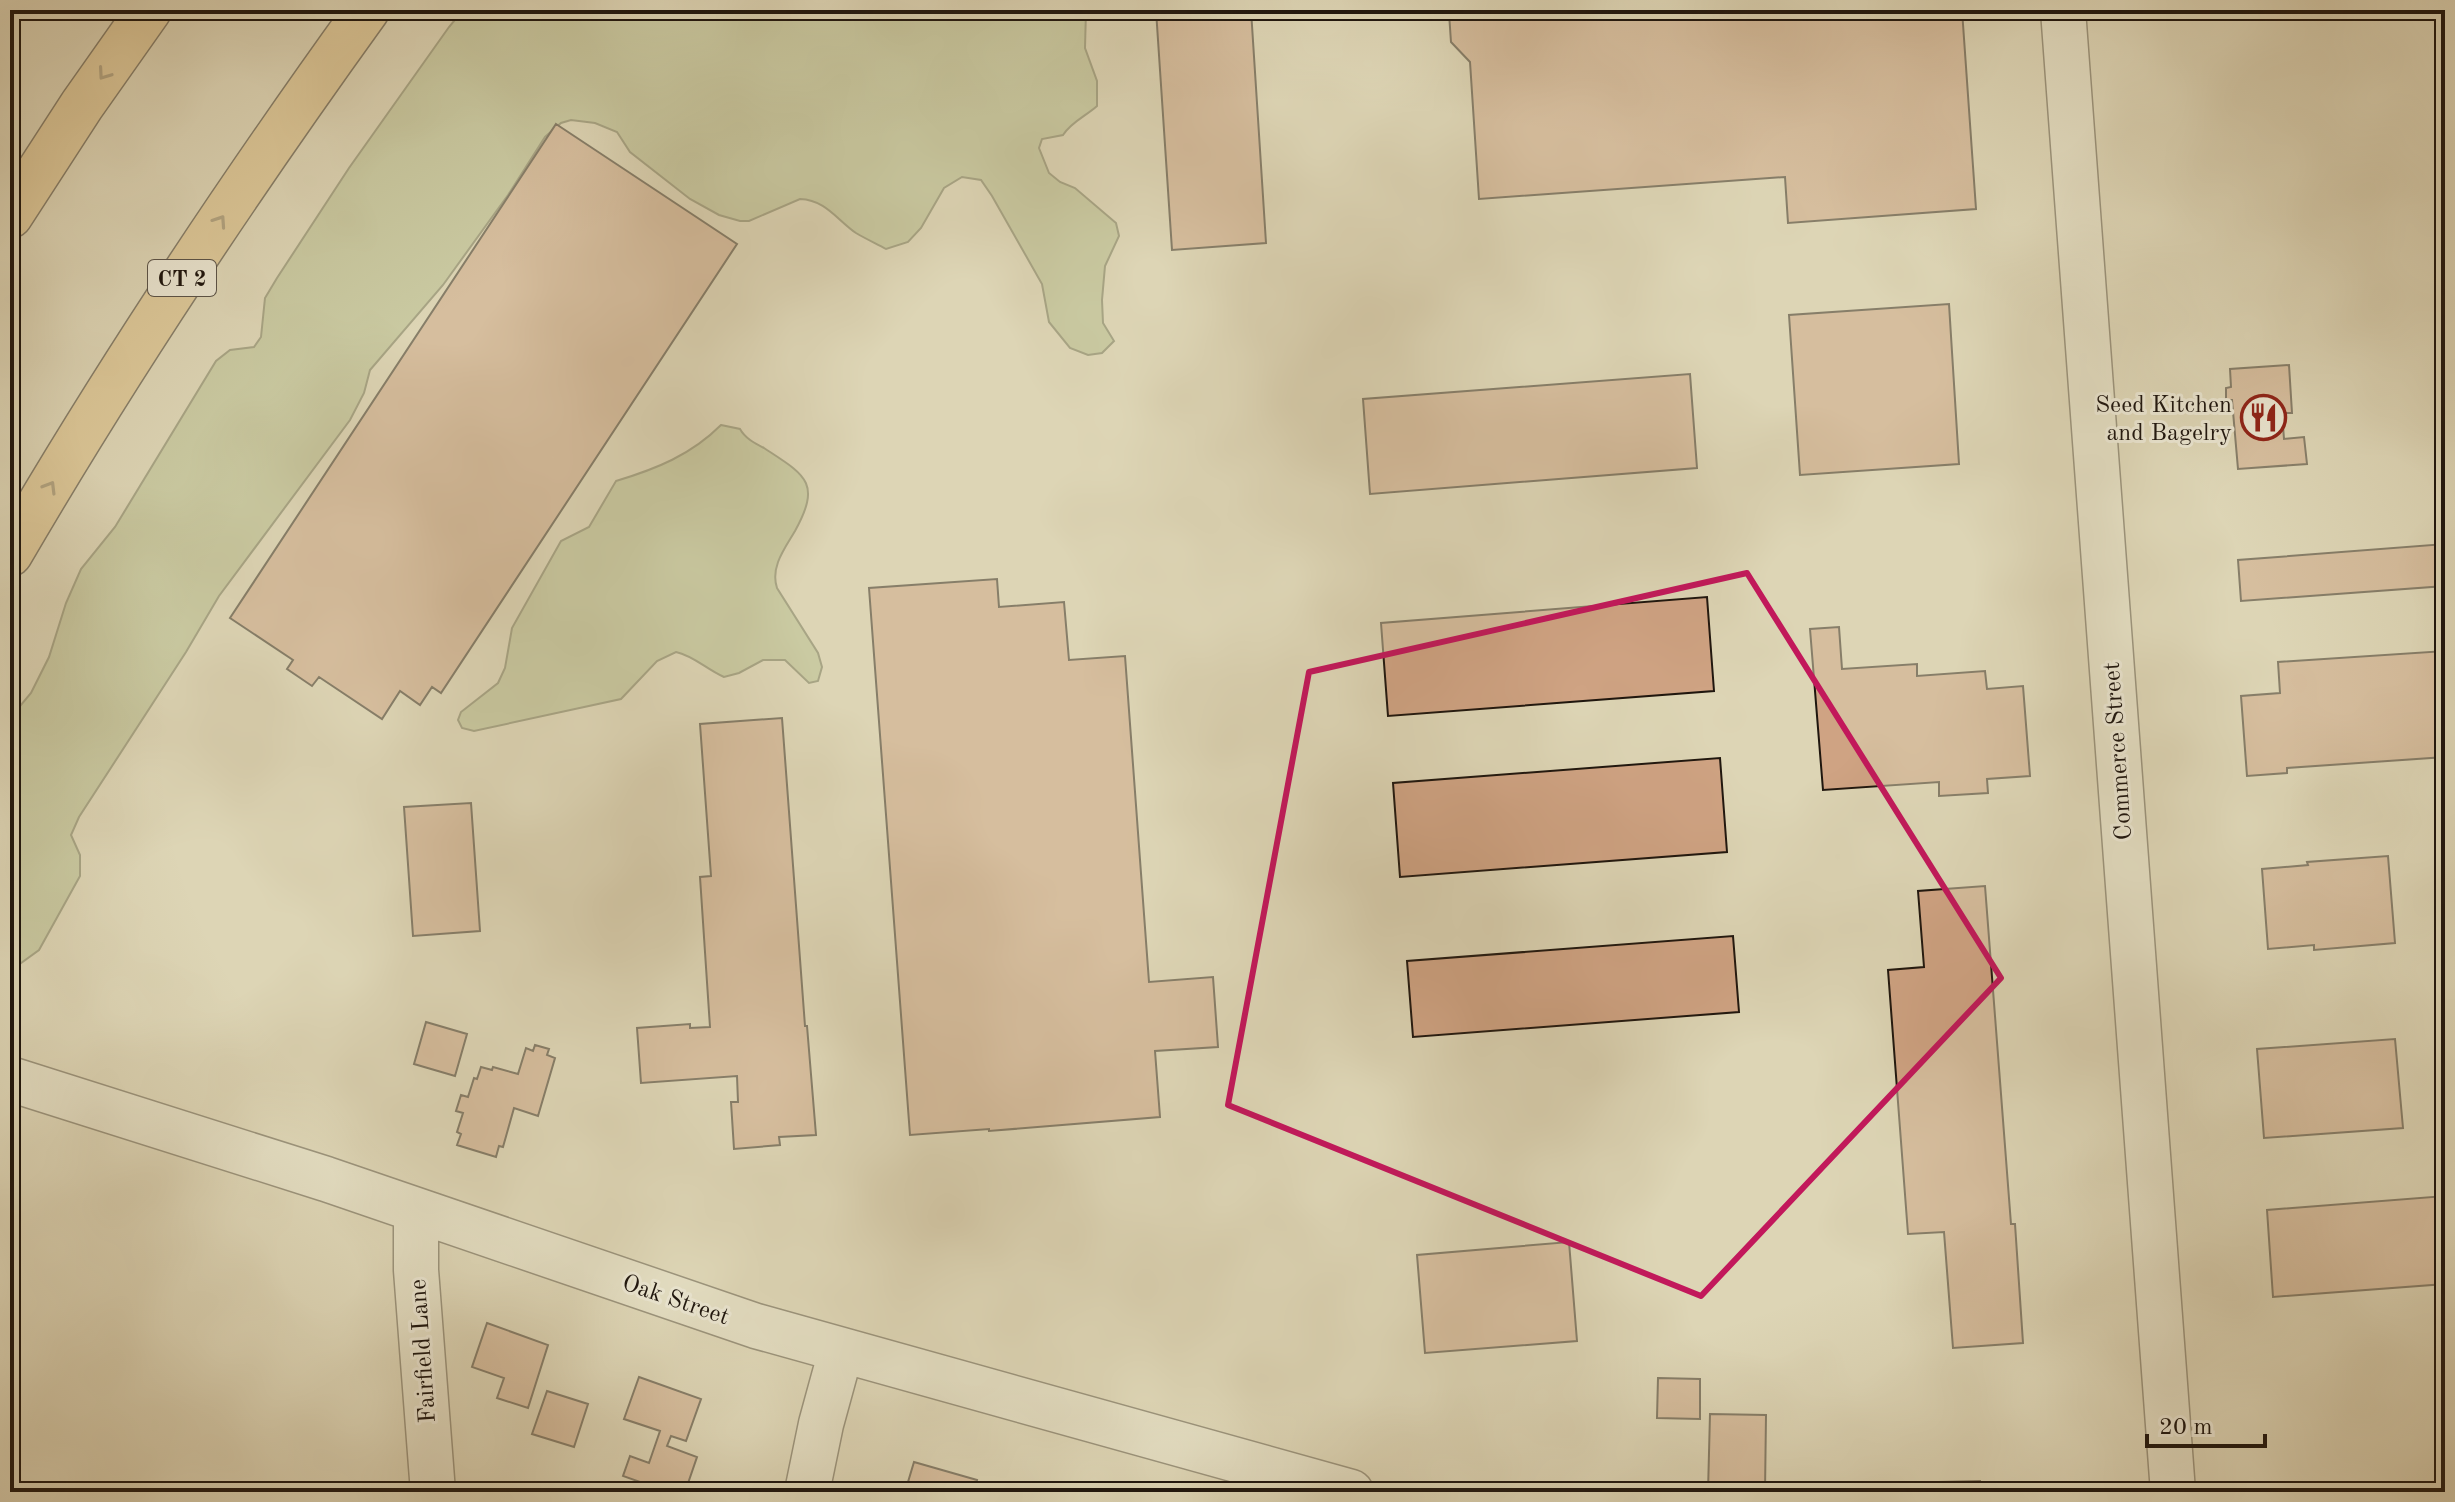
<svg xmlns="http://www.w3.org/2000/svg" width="2455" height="1502" font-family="'Old Standard TT',serif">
<rect width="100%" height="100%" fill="#ddd5b5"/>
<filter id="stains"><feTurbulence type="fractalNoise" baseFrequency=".0025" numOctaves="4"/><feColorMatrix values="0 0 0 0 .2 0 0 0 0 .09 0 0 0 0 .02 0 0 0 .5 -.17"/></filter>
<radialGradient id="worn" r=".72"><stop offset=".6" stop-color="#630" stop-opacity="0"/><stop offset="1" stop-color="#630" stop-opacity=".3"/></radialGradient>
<path fill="#b3bd8c" stroke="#696a4d" stroke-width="2" d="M463 10H1086L1085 48 1097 81V106C1086 116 1071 122 1063 135L1042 139 1039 148 1049 173 1060 182 1075 188 1116 223 1119 236 1105 266 1102 300 1103 323 1114 341 1102 353 1088 355 1070 348 1049 322 1042 284 992 196 981 180 962 177 944 188 921 228 908 242 886 249C877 244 866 239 856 233 837 220 826 200 800 199L749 221H740L719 215 690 199 630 152 617 132 595 123 571 120 561 123 545 137 508 195 443 285 370 370 364 393 350 420 219 596 186 652 79 817 71 835 80 855V876L39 950 10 971V718L31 693 49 657 66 603 81 569 115 527 216 361 230 350 254 347 261 337 265 298 277 278 349 168 449 27Z
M721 425 740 429C745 438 754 443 764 448 805 475 822 482 795 531 785 548 770 567 777 588L818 653 822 667 818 681 809 683 785 660H763L739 673 724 677C706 669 694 656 676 652L657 661 621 699 474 731 462 728 458 720 461 712 498 683 505 668 512 628 561 541 589 527 616 481C656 469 691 455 721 425Z"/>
<path fill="#cfa383" stroke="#1f160e" stroke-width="2" d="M1156 10H1251L1266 243 1172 250Z
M1400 10H1962L1976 209 1788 223 1785 177 1479 199 1470 62 1451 42 1449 13 1401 17Z
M556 124 737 244 441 693 432 687 420 705 400 691 382 719 319 677 312 686 287 669 293 660 230 618Z
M1949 304 1959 464 1800 475 1789 315Z
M2289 365 2292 413H2282L2284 439 2304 437 2307 464 2238 469 2232 400H2226V388L2231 387 2230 369Z
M1690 374 1697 468 1370 494 1363 399Z
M2445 544V586L2241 601 2238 560Z
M997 579 999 607 1064 602 1069 660 1125 656 1149 982 1213 977 1218 1047 1155 1051 1160 1117 989 1131V1129L910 1135 869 588Z
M1707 597 1714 691 1388 716 1381 623Z
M1839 627 1842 669 1917 664V676L1985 671 1987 689 2023 686 2030 776 1987 779 1988 793 1939 796V782L1823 790 1810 629Z
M2445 651V757L2287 768V773L2247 776 2241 696 2280 693 2278 662Z
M782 718 805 1026H807L816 1135 779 1137 780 1145 734 1149 731 1102H738L737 1076 641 1083 637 1028 690 1024V1028L710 1027 700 877 711 876 700 724Z
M1720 758 1727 852 1400 877 1393 783Z
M471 803 480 931 413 936 404 807Z
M2388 856 2395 943 2314 950V945L2268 949 2262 869 2308 865 2307 862Z
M1985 886 2011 1224H2015L2023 1343 1953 1348 1944 1232 1908 1234 1888 970 1924 967 1918 891Z
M1733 936 1739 1012 1413 1037 1407 961Z
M426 1022 467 1034 455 1076 414 1064Z
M2395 1039 2403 1128 2264 1138 2257 1049Z
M535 1045 549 1049 547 1055 555 1058 538 1116 514 1108 503 1147 499 1146 496 1157 457 1145 461 1134 457 1132 463 1113 456 1111 461 1095 468 1097 474 1078 477 1079 481 1067 492 1070 493 1067 518 1074 526 1048 533 1051Z
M2445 1196V1284L2273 1297 2267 1210Z
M1569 1242 1577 1341 1425 1353 1417 1255Z
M487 1323 548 1345 528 1408 497 1398 504 1378 472 1367Z
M639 1377 701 1399 686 1441 671 1436 667 1446 697 1457 685 1492H668L623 1476 630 1456 649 1463 660 1431 624 1419Z
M1658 1378 1700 1379V1419L1657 1418Z
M547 1391 588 1404 574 1447 532 1434Z
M1710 1414 1766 1415 1765 1492H1708Z
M914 1462 977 1480 974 1492H905Z
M1980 1481V1492H1939V1482Z"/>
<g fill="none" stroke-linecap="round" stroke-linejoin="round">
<defs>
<path id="minor" d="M2063 10 2173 1492
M10 1079 326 1179 756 1326 1351 1492
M416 1210V1270L433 1492
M807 1492 821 1424 841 1351"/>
<path id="highway" d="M10 216 82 105 149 10
M10 554C119 367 240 186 367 10"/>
</defs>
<use href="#minor" stroke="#4e4638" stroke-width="47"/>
<use href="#highway" stroke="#1f160e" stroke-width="47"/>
<use href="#minor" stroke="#e9e4cf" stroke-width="44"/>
<use href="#highway" stroke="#deba7a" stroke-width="44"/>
</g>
<defs><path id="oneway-chevron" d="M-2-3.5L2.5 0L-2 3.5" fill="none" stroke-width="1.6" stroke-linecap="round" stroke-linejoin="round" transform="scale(2)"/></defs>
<g stroke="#7e6844">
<use href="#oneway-chevron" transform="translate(104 74) rotate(125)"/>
<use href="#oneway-chevron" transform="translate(220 221) rotate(-56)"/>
<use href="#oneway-chevron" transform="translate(50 487) rotate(-59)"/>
</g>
<path d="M0 0H2455V1502H0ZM1747 573 2001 978 1701 1296 1228 1105 1309 672Z" fill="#ddd5b5" fill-opacity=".55" fill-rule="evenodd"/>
<path fill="none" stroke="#c2185b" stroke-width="6" stroke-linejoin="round" d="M1747 573 2001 978 1701 1296 1228 1105 1309 672Z"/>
<defs>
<symbol id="restaurant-ring" viewBox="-11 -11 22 22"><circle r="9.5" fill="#e9e4cf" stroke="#8f2418" stroke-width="1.5"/><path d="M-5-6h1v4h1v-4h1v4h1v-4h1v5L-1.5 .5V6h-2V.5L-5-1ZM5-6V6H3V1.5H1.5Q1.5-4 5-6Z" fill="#8f2418"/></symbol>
</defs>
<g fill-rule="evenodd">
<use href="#restaurant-ring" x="2238" y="392" width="51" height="51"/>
</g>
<g text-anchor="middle" stroke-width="6" stroke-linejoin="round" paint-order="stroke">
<rect fill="#e9e4cf" stroke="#5c5448" stroke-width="2" x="148" y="260" width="68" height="36" rx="6"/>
<g font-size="22" font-weight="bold" fill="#1f160e">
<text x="182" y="286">CT 2</text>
</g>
<g font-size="24" fill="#1f160e" stroke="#e9e4cf" text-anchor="end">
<text x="2232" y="412">Seed Kitchen<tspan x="2232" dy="28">and Bagelry</tspan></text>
</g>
<g font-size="24" fill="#1f160e" stroke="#e9e4cf">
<text transform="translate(2117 751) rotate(-94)" y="8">Commerce Street</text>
<text transform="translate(676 1299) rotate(19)" y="8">Oak Street</text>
<text transform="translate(422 1351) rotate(-94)" y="8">Fairfield Lane</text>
</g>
</g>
<rect width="2455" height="1502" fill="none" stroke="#ddd5b5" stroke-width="40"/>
<rect x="12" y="12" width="2431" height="1478" fill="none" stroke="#1f160e" stroke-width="4"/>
<rect x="20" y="20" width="2415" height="1462" fill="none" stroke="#1f160e" stroke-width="2"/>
<path d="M2147 1434v12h118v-12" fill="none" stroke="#1f160e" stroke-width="4"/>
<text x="2159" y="1434" font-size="24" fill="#1f160e" stroke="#e9e4cf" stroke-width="6" paint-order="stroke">20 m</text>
<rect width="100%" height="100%" filter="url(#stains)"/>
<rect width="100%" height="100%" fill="url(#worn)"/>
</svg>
